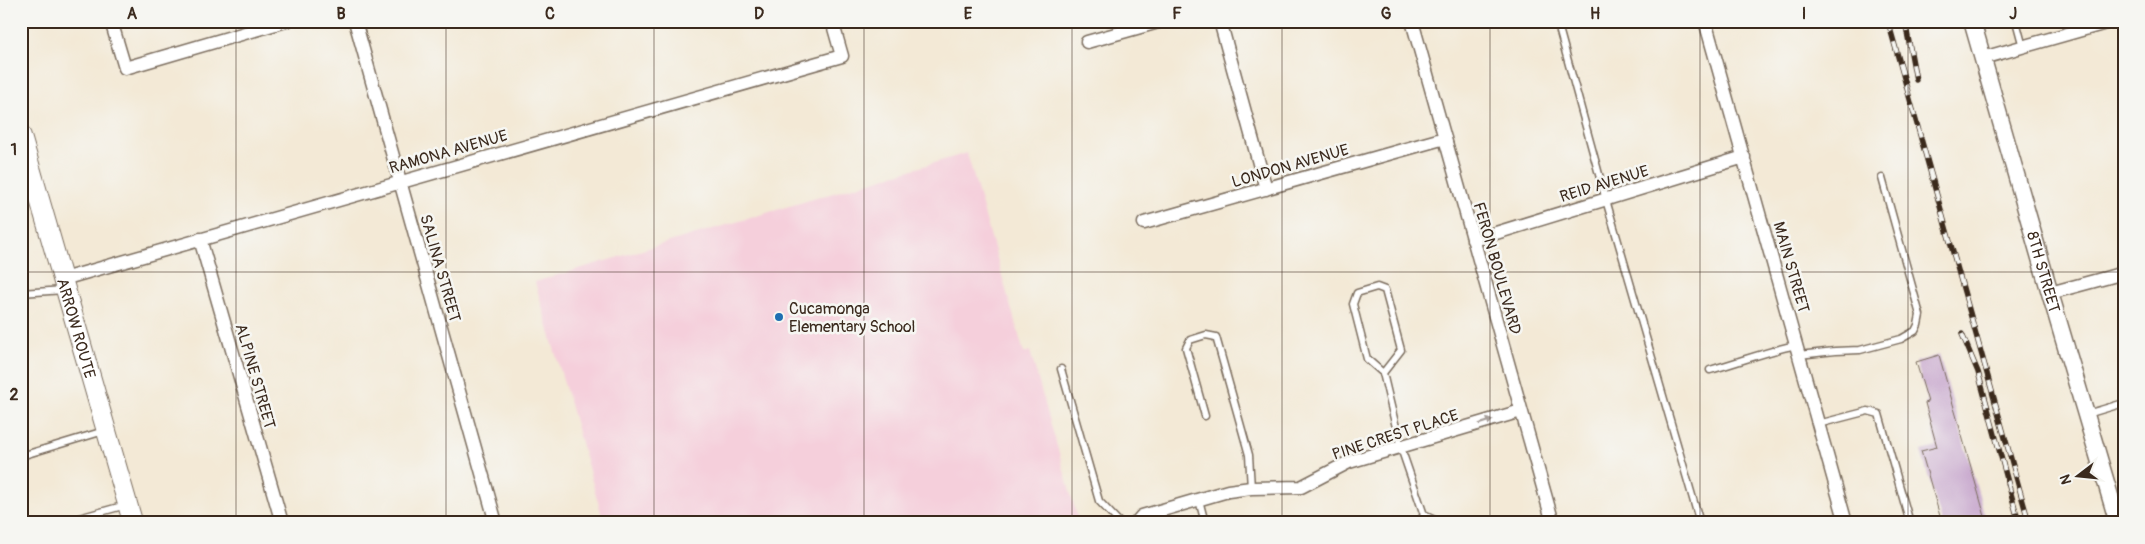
<svg xmlns="http://www.w3.org/2000/svg" width="2145" height="544" font-family="Pangolin,sans-serif">
<rect width="100%" height="100%" fill="#f6f6f2"/>
<filter id="ink" filterUnits="userSpaceOnUse"><feTurbulence type="fractalNoise" baseFrequency=".02" numOctaves="2"/><feDisplacementMap in="SourceGraphic" scale="10" xChannelSelector="R" yChannelSelector="G"/><feConvolveMatrix kernelMatrix="1 2 1 2 8 2 1 2 1" color-interpolation-filters="sRGB"/></filter>
<filter id="wash" filterUnits="userSpaceOnUse"><feTurbulence type="fractalNoise" baseFrequency=".0096" numOctaves="4" result="noise"/><feDisplacementMap in="SourceGraphic" scale="20" xChannelSelector="R" yChannelSelector="G"/><feGaussianBlur stdDeviation="1.12" result="paint"/><feColorMatrix in="noise" values="0 0 0 0 0 0 0 0 0 0 0 0 0 0 0 0 0 1.4 0 .05"/><feComposite in="paint" operator="in"/></filter>
<g filter="url(#wash)">
<rect width="100%" height="100%" fill="#f3e9d6"/>
<path fill="#f5cfdb" d="M967 153 1024 353 1030 351 1079 523H604L535 282Z"/>
<g id="blocks">
<path fill="#c6a5cc" d="M1939 355 1986 520 1977 523H1942L1921 451 1937 447 1925 403 1928 402 1916 362Z"/>
</g>
</g>
<g filter="url(#ink)">
<use href="#blocks" fill-opacity="0" stroke="#7b6d5e" stroke-width="1"/>
<g fill="none" stroke-linecap="round" stroke-linejoin="round">
<defs>
<path id="service" d="M1557 21 1606 200 1700 523
M2016 21 2023 47
M21 293 64 290
M1799 355 1835 351 1860 350 1901 339 1915 331 1918 325 1920 315 1882 178
M1061 369 1099 501 1120 523
M1710 370C1739 362 1767 351 1796 345
M1383 373 1401 350 1385 290 1377 287 1357 293 1353 304 1367 359 1383 373 1401 448 1424 515 1441 523
M2087 414 2124 403
M1205 416 1186 348 1190 340 1206 335 1216 337 1249 455 1251 488
M1818 424 1868 411 1879 414 1910 523
M21 456 104 431
M1199 500 1205 523
M61 523 126 505
M1418 523 1424 515"/>
<path id="minor" d="M111 21 125 68 286 21
M355 21 496 523
M1220 21 1266 189
M1412 21 1553 523
M1705 21 1846 523
M1087 42 1162 21
M1983 58 2113 21
M1144 223 1445 138
M200 239 282 523
M1473 240 1744 157
M63 279 842 56 832 21
M2050 293 2124 273
M1136 523 1142 516 1228 491 1251 488 1301 487 1349 462 1521 411"/>
<g id="tertiary">
<path id="s1" d="M1972 21 2050 293 2118 523"/>
</g>
<g id="secondary">
<path id="s2" d="M21 135 133 523"/>
</g>
</defs>
<use href="#service" stroke="#7b6d5e" stroke-width="9"/>
<use href="#minor" stroke="#7b6d5e" stroke-width="15"/>
<use href="#tertiary" stroke="#7b6d5e" stroke-width="19"/>
<use href="#secondary" stroke="#7b6d5e" stroke-width="21"/>
<use href="#service" stroke="#fff" stroke-width="6"/>
<use href="#minor" stroke="#fff" stroke-width="12"/>
<use href="#tertiary" stroke="#fff" stroke-width="16"/>
<use href="#secondary" stroke="#fff" stroke-width="19"/>
<defs>
<path id="rail" d="M1888 21 2029 523
M1905 21 1916 80
M1962 334 1978 372 2019 523"/>
</defs>
<use href="#rail" stroke="#3b2a1e" stroke-width="5.5"/>
<use href="#rail" stroke="#f6f6f2" stroke-width="4" stroke-dasharray="11" stroke-linecap="butt"/>
</g>
<defs><path id="oneway-solid" d="M-6-.8H1V-3.2L6.5 0L1 3.2V.8H-6Z" transform="scale(1.25)"/></defs>
<use fill="#a79f9a" href="#oneway-solid" transform="translate(1486 422) rotate(-17)"/>
</g>
<path fill="none" stroke="#3b2a1e" stroke-width="1" stroke-opacity="0.55" d="M236 21V523M446 21V523M654 21V523M864 21V523M1072 21V523M1282 21V523M1490 21V523M1700 21V523M1908 21V523M21 272H2124"/>
<circle fill="#1f6fb2" stroke="#f6f6f2" stroke-width="2" cx="779" cy="317" r="5"/>
<g text-anchor="middle" stroke-width="5" stroke-linejoin="round" paint-order="stroke">
<g font-size="16" fill="#3b2a1e" stroke="#f6f6f2">
<text transform="translate(448 151) rotate(-16)" y="6">RAMONA AVENUE</text>
<text transform="translate(1290 165) rotate(-16)" y="6">LONDON AVENUE</text>
<text transform="translate(1604 183) rotate(-17)" y="6">REID AVENUE</text>
<text transform="translate(1792 267) rotate(74)" y="6">MAIN STREET</text>
<text transform="translate(441 268) rotate(74)" y="6">SALINA STREET</text>
<text transform="translate(1498 268) rotate(74)" y="6">FERON BOULEVARD</text>
<text dy="6" stroke="none"><textPath href="#s1" startOffset="261">8TH STREET</textPath></text>
<text dy="6" stroke="none"><textPath href="#s2" startOffset="201">ARROW ROUTE</textPath></text>
<text transform="translate(256 376) rotate(74)" y="6">ALPINE STREET</text>
<text transform="translate(1395 434) rotate(-18)" y="6">PINE CREST PLACE</text>
</g>
<g font-size="16" fill="#3b2a1e" stroke="#f6f6f2" text-anchor="start">
<text x="789" y="314">Cucamonga<tspan x="789" dy="18">Elementary School</tspan></text>
</g>
</g>
<rect width="2145" height="544" fill="none" stroke="#f6f6f2" stroke-width="55"/>
<g transform="translate(2078 476) rotate(254)" stroke="#f6f6f2" stroke-width="4" paint-order="stroke">
<path d="M0-4L9 19L0 12L-9 19Z" fill="#3b2a1e"/>
<text y="-8" font-size="14" font-weight="bold" text-anchor="middle" fill="#3b2a1e">N</text>
</g>
<rect x="28" y="28" width="2090" height="488" fill="none" stroke="#3b2a1e" stroke-width="2"/>
<g font-size="16" text-anchor="middle" font-weight="bold" fill="#3b2a1e">
<text x="132" y="19">A</text>
<text x="341" y="19">B</text>
<text x="550" y="19">C</text>
<text x="759" y="19">D</text>
<text x="968" y="19">E</text>
<text x="1177" y="19">F</text>
<text x="1386" y="19">G</text>
<text x="1595" y="19">H</text>
<text x="1804" y="19">I</text>
<text x="2013" y="19">J</text>
<text x="14" y="155">1</text>
<text x="14" y="400">2</text>
</g>
</svg>
